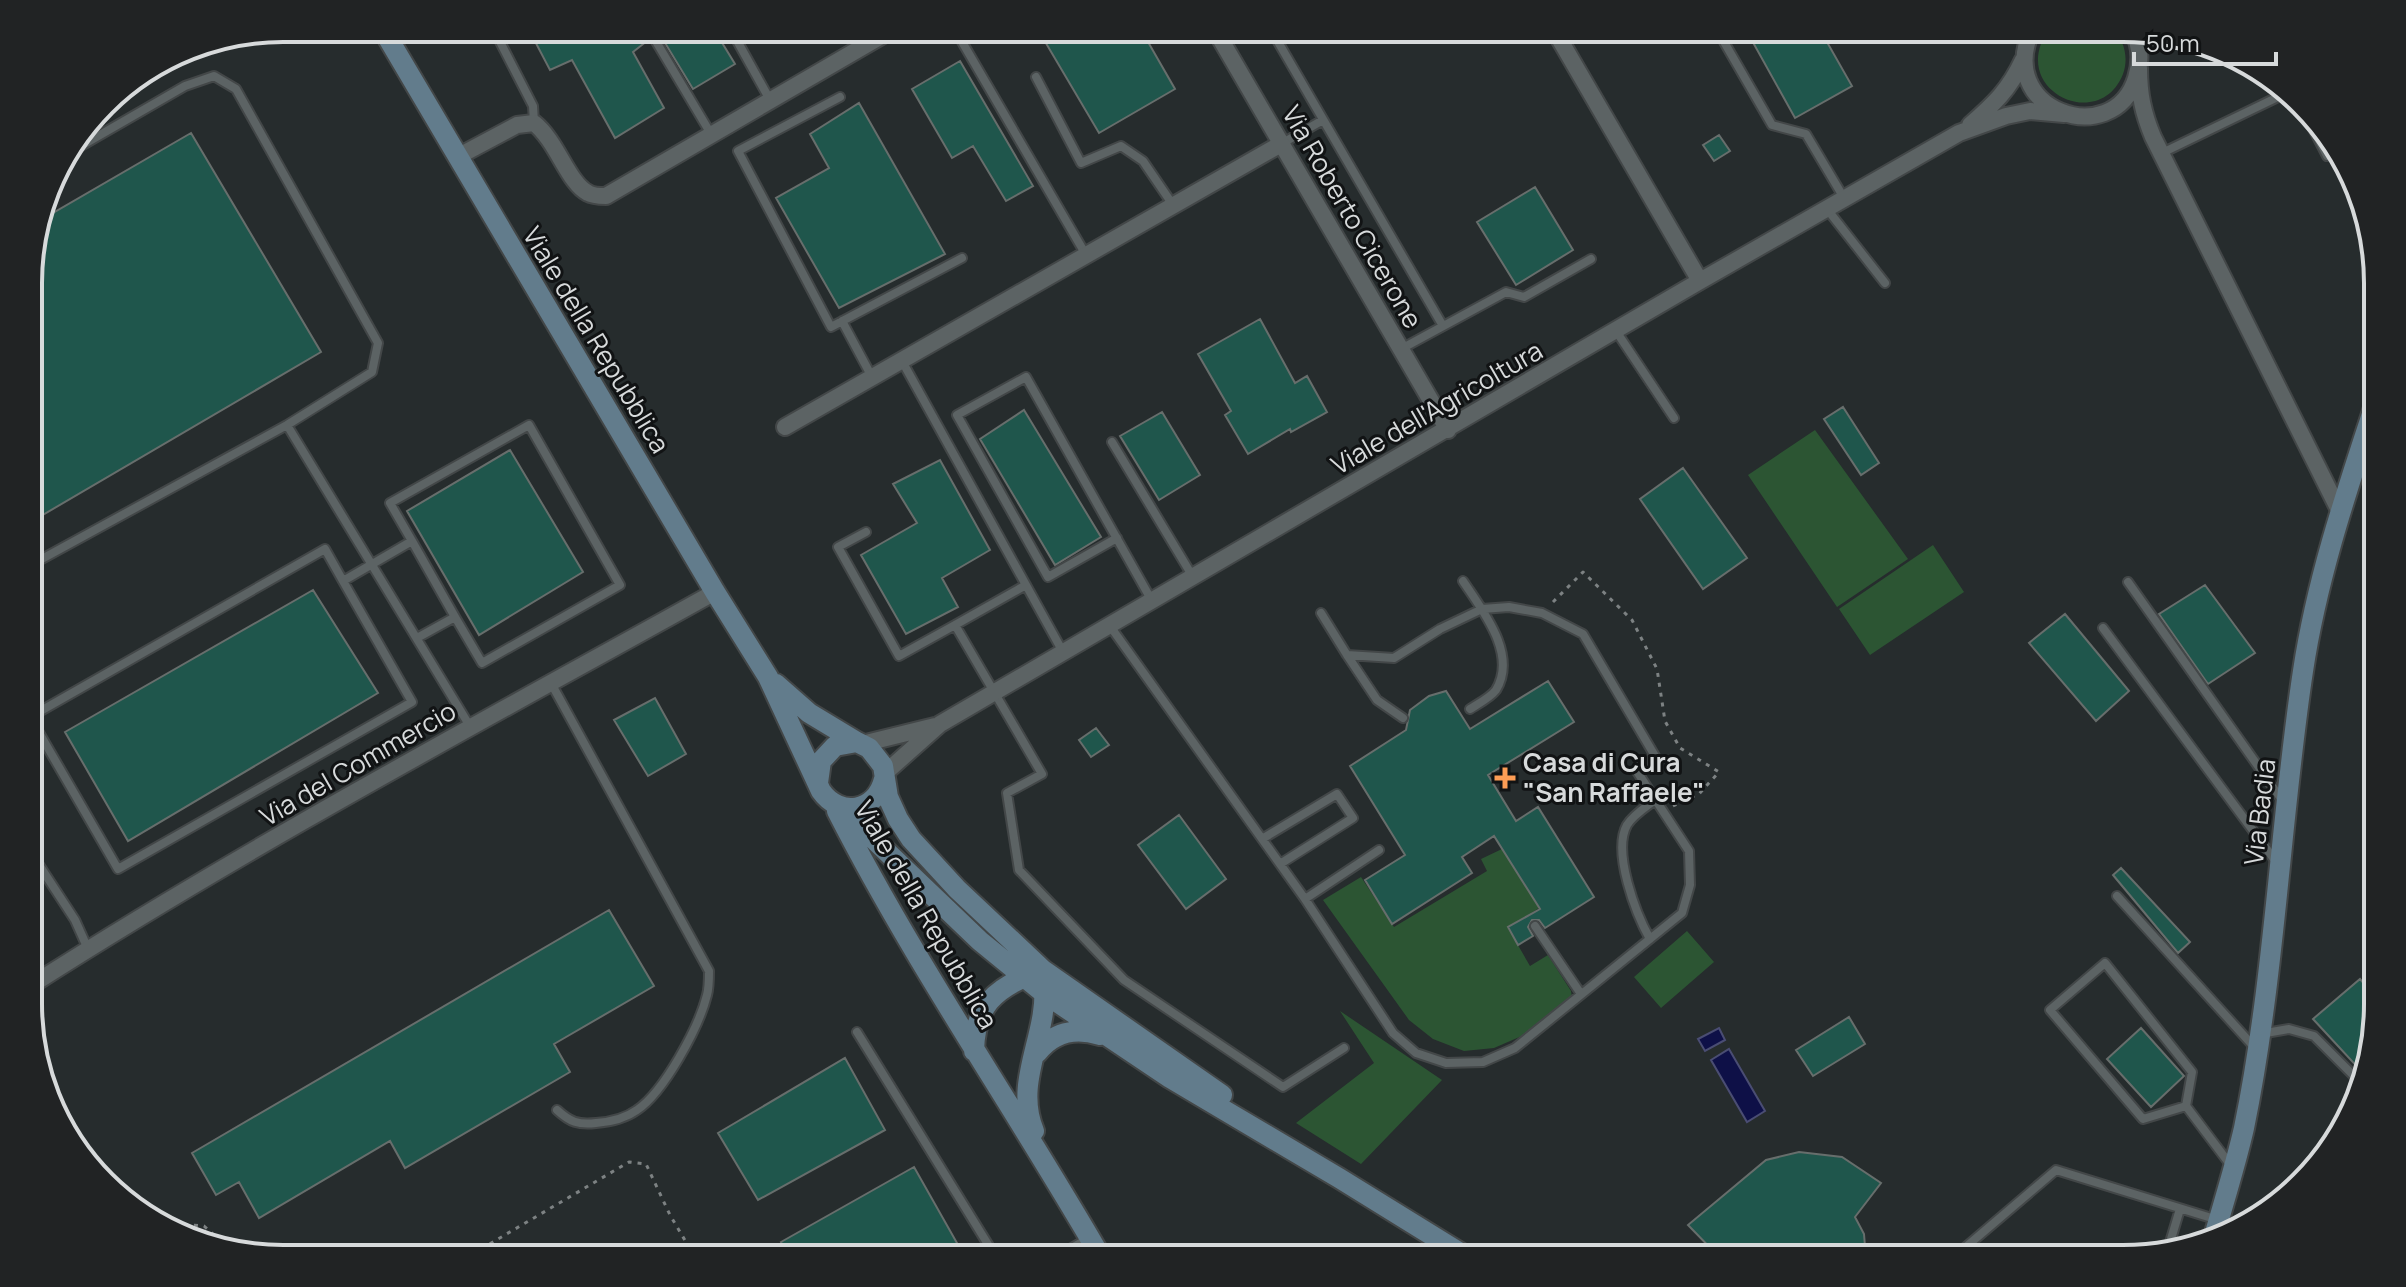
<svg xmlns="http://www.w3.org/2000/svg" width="2406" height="1287" font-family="Manrope,sans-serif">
<rect width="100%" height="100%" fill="#262c2d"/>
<path fill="#2c5533" d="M2050 28H2113C2124 41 2129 57 2123 74 2099 135 2005 88 2050 28Z
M1815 430 1908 559 1837 607 1748 475Z
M1933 545 1964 592 1870 655 1839 609Z
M1502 849 1539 908 1508 928 1530 966 1548 955 1571 991 1572 998 1524 1035 1494 1048 1464 1051 1433 1039 1409 1020 1323 900 1361 877 1394 927 1487 871 1481 859Z
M1687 931 1714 962 1661 1008 1634 977Z
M1340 1011 1442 1080 1361 1164 1296 1123 1374 1063Z"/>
<path fill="#0e1047" stroke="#4a4d73" stroke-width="2" d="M1719 1028 1725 1040 1705 1051 1698 1039Z
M1729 1049 1765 1111 1747 1122 1711 1060Z"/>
<path fill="#1f564c" stroke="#676e6c" stroke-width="2" d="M528 28H641L647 41 633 52 664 108 615 138 572 60 550 70Z
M656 28H713L735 64 693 89Z
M1037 28H1140L1175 89 1099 133Z
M1745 28H1819L1852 86 1795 118Z
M960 61 1033 186 1006 201 973 146 952 158 912 89Z
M859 103 945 254 839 308 776 198 829 168 810 134Z
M191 133 321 352 29 523V266L41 220Z
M1719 135 1730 151 1714 161 1703 145Z
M1535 187 1573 250 1516 285 1477 222Z
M1260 319 1295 383 1307 376 1327 412 1291 432 1290 429 1248 454 1225 415 1231 411 1198 354Z
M1843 407 1879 463 1861 475 1824 419Z
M1024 410 1101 537 1055 565 980 439Z
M1162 412 1200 475 1159 500 1120 436Z
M510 450 583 572 479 635 407 511Z
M940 460 990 550 942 578 958 607 906 634 861 555 917 523 893 484Z
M1683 468 1747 558 1703 589 1640 499Z
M2205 585 2255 653 2208 684 2159 614Z
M313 590 378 693 128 841 65 732Z
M2065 614 2129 691 2096 721 2029 643Z
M1548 681 1574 722 1488 775 1516 821 1538 807 1594 897 1545 928 1539 920H1532L1528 927 1533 936 1518 945 1508 927 1540 909 1494 836 1462 857 1472 873 1392 924 1365 880 1405 855 1350 766 1406 730 1410 710 1429 696 1446 691 1470 729Z
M655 698 686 754 648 776 614 720Z
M1096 728 1109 745 1091 757 1079 740Z
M1179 815 1226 879 1186 909 1138 845Z
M2121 868 2190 942 2178 953 2113 875Z
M609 910 654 986 554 1044 570 1072 405 1168 390 1141 259 1218 239 1182 216 1195 192 1153Z
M2360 979 2378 1000 2362 1072 2313 1019Z
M1849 1017 1865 1044 1813 1076 1796 1050Z
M2141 1028 2184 1076 2151 1107 2107 1059Z
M845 1058 885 1130 758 1200 718 1133Z
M1799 1152 1842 1157 1881 1183 1855 1217 1864 1234 1866 1259H1721L1688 1225 1766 1160Z
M914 1167 966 1259H791L781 1242Z"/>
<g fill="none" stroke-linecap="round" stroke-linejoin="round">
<defs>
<path id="lane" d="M493 28 533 106 534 122
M648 28 711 134
M730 28 770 100
M954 28 1086 255
M1270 28 1443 326
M1716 28 1772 125 1806 134 1844 198
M1036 77 1081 163 1121 146 1143 161 1173 205
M840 97 738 151 831 327 962 258
M2307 117 2327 156 2339 152
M1281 144 1323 120
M2162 153 2282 95
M1827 209 1885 283
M842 321 872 377
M1616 331 1674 418
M1401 349 1506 292 1524 297 1591 259
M902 361 1063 652
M287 425 471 728
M1112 442 1193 577
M866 532 838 547 899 656 955 625 1042 774 1007 793 1019 870 1124 980 1283 1087 1344 1048
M1117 538 1048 577 957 415 1026 377 1152 601
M412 541 390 503 529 425 620 585 482 663 455 617 417 638
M29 566 287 425 372 372 378 343 236 89 214 76 185 86 67 154
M343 581 325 549 30 717 118 869 412 702 343 581 412 541 455 617
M1463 581C1482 610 1518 654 1496 690 1491 697 1478 704 1470 709
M2128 582 2282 800
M955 625 1026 585
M1110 626 1305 899 1393 1033 1416 1053 1446 1063 1483 1062 1515 1048 1682 913 1690 885 1689 851 1636 770 1655 756 1583 634 1542 613 1509 607 1482 609 1440 629 1394 658 1347 655 1321 613
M2103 628 2277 863
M1347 655 1377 700 1403 718
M551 683 709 971C709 979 709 988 707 995 699 1027 664 1092 637 1110 626 1118 609 1122 596 1123 578 1125 570 1122 557 1110
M1262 839 1337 794 1353 818 1280 864
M30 851 75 920 88 949
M2117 896 2256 1049
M1305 899 1379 850
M1535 926 1581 994
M1650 939C1636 914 1612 852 1627 825 1633 815 1646 807 1655 800
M857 1032 997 1259
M2260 1034 2289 1029 2314 1036 2360 1082
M2186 1106 2192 1072 2105 963 2050 1010 2143 1119 2186 1106 2232 1167
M2168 1249 2180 1209
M1053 1259 1089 1238
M1893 1259 1954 1257 2056 1170 2218 1220"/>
<path id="street" d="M1214 28 1448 430
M1553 28 1700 281
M2033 28C1992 110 2113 152 2136 78 2141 62 2141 45 2132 30
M2139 68C2139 94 2143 113 2153 137L2339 510
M1970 125C1994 104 2009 90 2023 60
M457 157 517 125 534 123C557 141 568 183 588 193 593 196 600 196 606 196L895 28
M785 427 1281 144
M862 744 935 726
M885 773 940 724 1700 281 1959 133 2006 116 2030 111 2064 114
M30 986C252 844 485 720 715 592"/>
<path id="secondary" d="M382 28 715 592 768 677 821 791C840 818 876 812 884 779
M776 684 809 713 857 742
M818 783 821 761 835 746 857 742 869 748 883 766 888 797 898 819 911 839 957 889 1043 970 1222 1095
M841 808 980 941 1045 994 1170 1078 1339 1178 1470 1259
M837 811C916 966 1015 1108 1102 1259
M974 1051C975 1006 994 989 1034 973
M1037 1053C1053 1032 1075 1027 1100 1035
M1034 1131C1013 1081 1049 1035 1044 983
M2215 1233C2225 1198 2236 1163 2244 1128 2275 977 2280 822 2303 671 2317 578 2347 490 2376 402"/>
</defs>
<use href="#lane" stroke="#434748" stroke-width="12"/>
<use href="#street" stroke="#434748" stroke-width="20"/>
<use href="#secondary" stroke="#434748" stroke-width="24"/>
<path stroke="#7d8283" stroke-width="3" stroke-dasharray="4 6" stroke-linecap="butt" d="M1553 602 1583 572 1632 620 1657 669 1665 721 1680 748 1719 772 1699 794 1673 806
M164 1223 204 1226 226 1246
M464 1259 629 1162 646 1164 670 1215 696 1259"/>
<use href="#lane" stroke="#5c6364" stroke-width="8"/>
<use href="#street" stroke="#5c6364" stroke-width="16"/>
<use href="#secondary" stroke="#627c8c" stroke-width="20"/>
</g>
<path fill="#fd9d55" stroke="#111314" stroke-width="3" d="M1501 766h8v8h8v8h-8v8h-8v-8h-8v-8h8z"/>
<g text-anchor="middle" stroke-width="6" stroke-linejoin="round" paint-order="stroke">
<g font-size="26" fill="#d7dadb" stroke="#111314">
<text transform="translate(1352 217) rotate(60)" y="9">Via Roberto Cicerone</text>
<text transform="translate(596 340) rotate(59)" y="9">Viale della Repubblica</text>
<text transform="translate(1437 408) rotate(-30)" y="9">Viale dell'Agricoltura</text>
<text transform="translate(358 764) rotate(-30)" y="9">Via del Commercio</text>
<text transform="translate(2260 812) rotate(-83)" y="9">Via Badia</text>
<text transform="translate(926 915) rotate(60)" y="9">Viale della Repubblica</text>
</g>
<g font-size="26" font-weight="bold" fill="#d7dadb" stroke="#111314" text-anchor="start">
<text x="1523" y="772">Casa di Cura<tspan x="1523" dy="30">"San Raffaele"</tspan></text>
</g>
</g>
<path d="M0 0H2406V1287H0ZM283 42H2123A241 241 0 0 1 2364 283V1004A241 241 0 0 1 2123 1245H283A241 241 0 0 1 42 1004V283A241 241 0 0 1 283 42Z" fill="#212324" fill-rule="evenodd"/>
<path fill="none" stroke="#d7dadb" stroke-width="4" d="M283 42H2123A241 241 0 0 1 2364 283V1004A241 241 0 0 1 2123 1245H283A241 241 0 0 1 42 1004V283A241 241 0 0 1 283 42Z"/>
<path d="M2134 52v12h142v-12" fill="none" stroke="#d7dadb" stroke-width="4"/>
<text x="2146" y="52" font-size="24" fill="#d7dadb" stroke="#111314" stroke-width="6" paint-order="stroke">50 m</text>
</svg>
